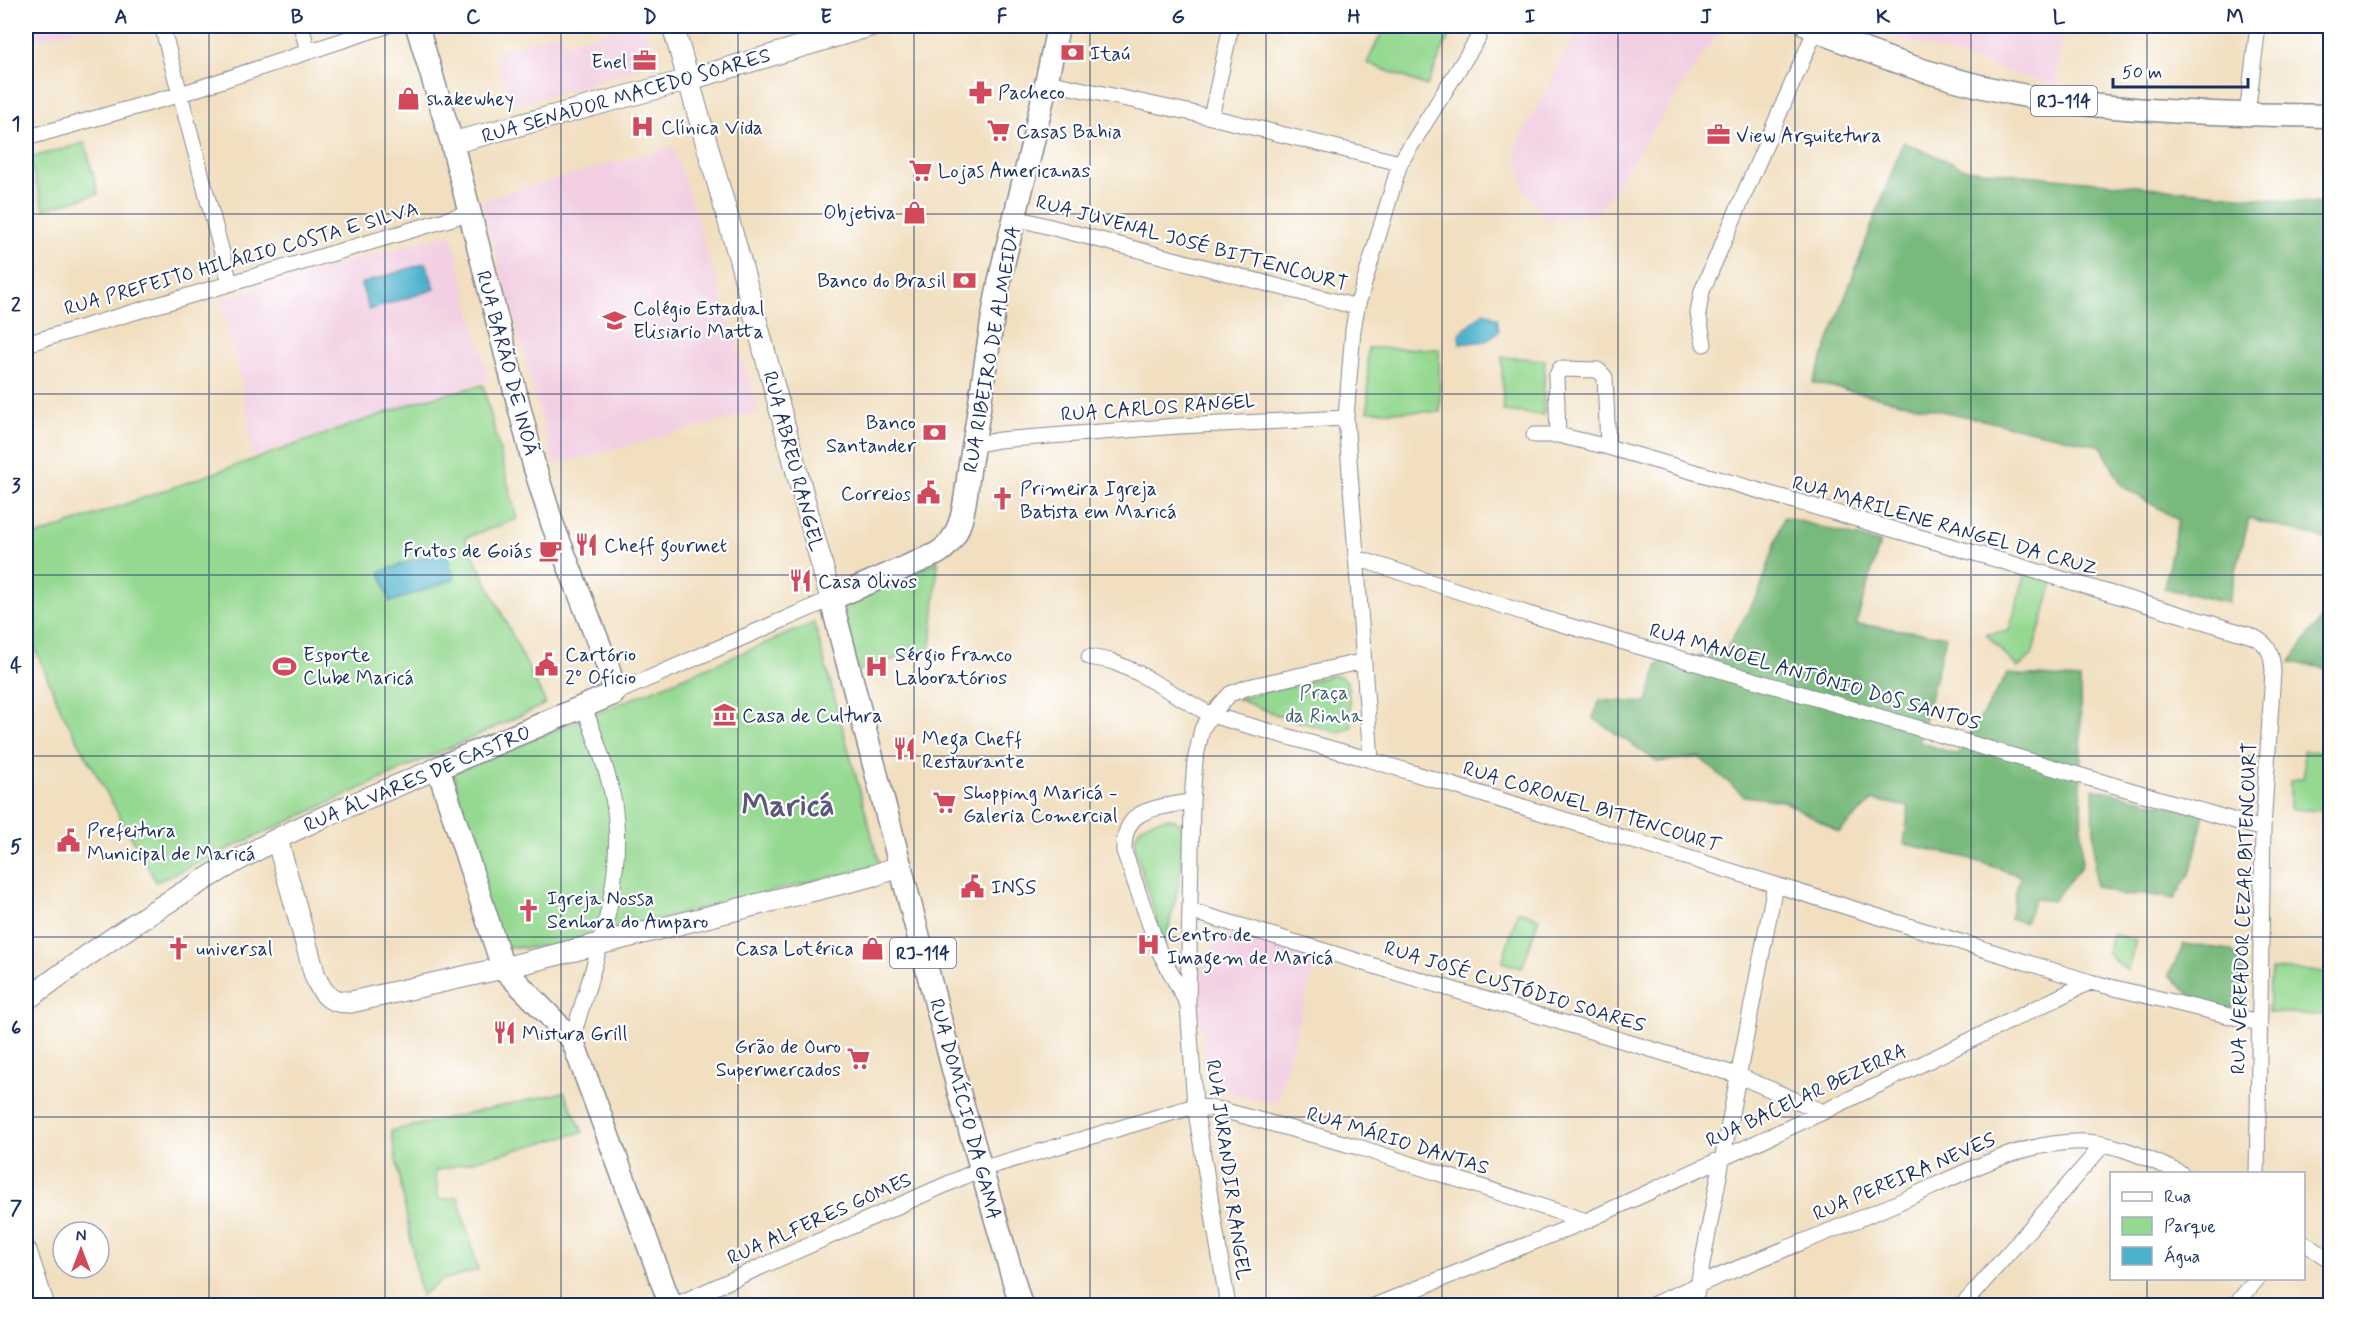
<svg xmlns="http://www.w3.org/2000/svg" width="2356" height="1331" font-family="Mynerve,sans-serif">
<rect width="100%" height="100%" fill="#fff"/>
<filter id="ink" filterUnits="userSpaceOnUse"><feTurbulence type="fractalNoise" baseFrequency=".0167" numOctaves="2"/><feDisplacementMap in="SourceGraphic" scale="12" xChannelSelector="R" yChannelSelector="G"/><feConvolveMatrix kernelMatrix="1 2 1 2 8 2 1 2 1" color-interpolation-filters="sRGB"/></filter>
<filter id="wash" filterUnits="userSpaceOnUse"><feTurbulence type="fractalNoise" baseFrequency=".008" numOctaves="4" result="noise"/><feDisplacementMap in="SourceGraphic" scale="24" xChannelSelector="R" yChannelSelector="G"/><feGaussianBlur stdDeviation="1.35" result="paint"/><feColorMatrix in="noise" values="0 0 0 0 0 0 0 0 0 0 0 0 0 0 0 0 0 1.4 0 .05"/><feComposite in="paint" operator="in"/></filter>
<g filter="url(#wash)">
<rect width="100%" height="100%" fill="#f1dfc0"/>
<path fill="#f2cfe2" d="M30 26H88L35 41Z
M625 26H645L656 63 512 107 495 52 560 32 565 44Z
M1580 26H1723L1598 213 1549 220 1525 192 1515 148Z
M1865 26H2064L2056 86 1887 35Z
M673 146 759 411 554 465 481 200Z
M451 233 489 380 422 399 253 457 241 382 221 298Z
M1236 932 1317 954 1277 1104 1232 1093 1207 1062 1198 1013 1202 971 1214 943Z"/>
<path fill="#95d991" stroke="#588478" stroke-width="1.5" d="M1385 26H1453L1427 86 1367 63Z
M85 143 98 194 44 209 29 158Z
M1368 348 1439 349 1440 412 1368 411Z
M1502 357 1545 360 1543 415 1503 411Z
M483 385 517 519 465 538 546 704 156 882 62 712 26 627V539L422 400Z
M938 562 931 648 857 671 838 601Z
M2026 572 2054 580 2032 655 2018 668 1986 634 2009 631Z
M814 623 880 865 597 934C563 943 529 955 494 942L453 773Z
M1329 676H1340L1347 681 1352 726 1339 733 1283 717 1237 699Z
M2303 751 2322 752 2327 769 2330 772V811L2290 809V781L2304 777Z
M1170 818C1175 820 1178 821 1181 826 1190 848 1170 922 1164 946L1135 849C1133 824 1149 820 1170 818Z
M1518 911 1539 918 1522 968 1502 962Z
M2112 934 2136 940 2127 971 2107 953Z
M2271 969 2330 972V1016L2268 1012Z
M564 1092 583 1132 435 1171 439 1200 458 1197 478 1270 442 1280 421 1296 391 1131Z"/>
<path fill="#78b97b" stroke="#4a746c" stroke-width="1.5" d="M1903 142 1965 169 2330 205V540L2249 519 2228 603 2164 588 2178 520 2122 486 2101 446 1813 383Z
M1784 517 1880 543 1856 624 1946 636 1919 742 1958 755 2007 674 2080 679 2082 865 2053 901 2035 899 2024 923 2010 918 2020 876 1968 858 1904 844 1909 807 1873 800 1839 832 1784 801 1744 796 1699 757 1658 762 1593 718 1600 700 1647 703 1658 664 1725 651 1760 590Z
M2330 606V669L2290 662Z
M2093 788 2204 814 2191 871 2174 899 2144 894 2123 896 2095 886Z
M2184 944 2231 950C2244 967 2249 978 2244 999L2227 1010 2197 1001 2169 975Z"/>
<path fill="#4cb2cb" stroke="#347094" stroke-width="1.5" d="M426 263 435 289 369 310 361 284Z
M1484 312 1497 318 1499 331 1486 341 1460 344 1459 334Z
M444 549 455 579 390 602 380 572Z"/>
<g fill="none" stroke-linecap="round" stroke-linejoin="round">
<path stroke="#4cb2cb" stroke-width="20" d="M27 1300 29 1306"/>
</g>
</g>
<g filter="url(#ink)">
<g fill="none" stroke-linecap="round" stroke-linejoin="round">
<defs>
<path id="street" d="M162 26 230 283
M301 26 308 51
M1047 82 1211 117 1400 163
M2247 114 2258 26
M1211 117 1231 26
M26 138 181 94 386 26
M1016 218 1357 307
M26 344 469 213
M1704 344 1698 313 1702 291 1816 29
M1534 435H1558L1608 447 2009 563 2249 635C2268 642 2272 652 2273 671L2263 829 2257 1174
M1558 435 1556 377 1560 369 1598 370 1605 377 1608 447
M974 445 999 440 1178 426 1346 418
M1357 558 1528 614 2263 829
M1089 657 1111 661 1138 673 1211 715 1371 760 2090 982
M613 694 831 599
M1371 760 1346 418 1353 330 1357 307 1400 163 1478 38 1481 26
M1191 911 1737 1075 1823 1112
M1188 1005 1159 951 1124 851C1123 806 1156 809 1192 801
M572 1039C594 963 628 878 613 798 607 766 594 736 584 706
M2304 1243 2330 1260
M673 1306 981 1169 1195 1106 1222 1110 1358 1147 1586 1221
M1228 1306 1195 1106 1188 1005 1192 801 1195 761 1202 729 1211 715 1230 694 1248 687 1364 661
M1374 1306 1586 1221 1823 1112 2090 982 2259 1023
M1650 1306C1729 1270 1810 1240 1890 1206 1947 1182 2010 1144 2074 1142 2112 1140 2149 1159 2182 1174
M1694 1306 1775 885
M1962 1306 2103 1145
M2234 1306 2258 1278"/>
<path id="secondary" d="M673 26 741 264 831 599
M452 143 688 80 870 26
M277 839 315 976C323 995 330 1003 351 1002L503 968 875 875 901 866
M26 1000C104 942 188 886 275 840 327 813 384 792 438 768
M26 1251 44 1306"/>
<path id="primary" d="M417 26 452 143 534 465 552 523 608 667 613 686V694L438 768 503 968 572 1039 671 1306
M1808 26C1881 60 1964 86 2043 99 2138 113 2235 114 2330 116
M1021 1306 960 1096 831 599 936 554C966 538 965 494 970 464 983 393 989 322 1006 252 1025 177 1043 102 1058 26"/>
</defs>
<use href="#street" stroke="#86878f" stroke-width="17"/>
<use href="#secondary" stroke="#86878f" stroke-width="23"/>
<use href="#primary" stroke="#86878f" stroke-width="25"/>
<use href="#street" stroke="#fff" stroke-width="15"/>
<use href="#secondary" stroke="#fff" stroke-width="21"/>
<use href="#primary" stroke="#fff" stroke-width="22"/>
</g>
</g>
<path fill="none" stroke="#1b2f5e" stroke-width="1.5" stroke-opacity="0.55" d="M209 26V1306M385 26V1306M561 26V1306M738 26V1306M914 26V1306M1090 26V1306M1266 26V1306M1442 26V1306M1618 26V1306M1795 26V1306M1971 26V1306M2147 26V1174M26 214H2330M26 394H2330M26 575H2330M26 756H2330M26 937H2330M26 1117H2330M2147 1278V1306"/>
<defs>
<symbol id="bank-bare" viewBox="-9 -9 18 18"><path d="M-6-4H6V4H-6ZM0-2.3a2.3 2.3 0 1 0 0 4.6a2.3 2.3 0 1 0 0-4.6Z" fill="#d1495b" stroke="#fff" stroke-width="2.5" paint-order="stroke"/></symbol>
<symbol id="office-bare" viewBox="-9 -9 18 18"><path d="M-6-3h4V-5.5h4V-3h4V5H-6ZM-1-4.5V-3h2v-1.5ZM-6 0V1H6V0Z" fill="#d1495b" stroke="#fff" stroke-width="2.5" paint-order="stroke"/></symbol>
<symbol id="pharmacy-bare" viewBox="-9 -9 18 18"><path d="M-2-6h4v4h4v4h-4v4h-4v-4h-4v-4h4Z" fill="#d1495b" stroke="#fff" stroke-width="2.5" paint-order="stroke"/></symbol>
<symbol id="shop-bare" viewBox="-9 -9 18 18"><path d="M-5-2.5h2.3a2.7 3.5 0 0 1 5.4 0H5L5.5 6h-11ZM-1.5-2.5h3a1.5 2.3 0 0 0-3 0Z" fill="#d1495b" stroke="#fff" stroke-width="2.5" paint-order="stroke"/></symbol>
<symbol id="hospital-bare" viewBox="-9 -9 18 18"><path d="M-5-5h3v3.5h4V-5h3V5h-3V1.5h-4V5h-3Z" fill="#d1495b" stroke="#fff" stroke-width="2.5" paint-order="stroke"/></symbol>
<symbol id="supermarket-bare" viewBox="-9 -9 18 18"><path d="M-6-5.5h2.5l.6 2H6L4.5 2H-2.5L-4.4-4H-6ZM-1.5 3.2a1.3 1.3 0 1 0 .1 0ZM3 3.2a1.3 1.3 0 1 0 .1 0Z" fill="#d1495b" stroke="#fff" stroke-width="2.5" paint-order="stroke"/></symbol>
<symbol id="school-bare" viewBox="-9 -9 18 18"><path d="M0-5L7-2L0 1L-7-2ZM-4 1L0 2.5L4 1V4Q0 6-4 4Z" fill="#d1495b" stroke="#fff" stroke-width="2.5" paint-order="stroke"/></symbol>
<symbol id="civic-bare" viewBox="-9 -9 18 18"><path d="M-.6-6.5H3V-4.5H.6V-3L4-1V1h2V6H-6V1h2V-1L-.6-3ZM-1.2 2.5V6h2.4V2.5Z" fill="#d1495b" stroke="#fff" stroke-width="2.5" paint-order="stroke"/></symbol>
<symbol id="church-bare" viewBox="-9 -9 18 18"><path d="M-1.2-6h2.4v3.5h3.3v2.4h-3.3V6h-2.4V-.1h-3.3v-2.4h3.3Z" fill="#d1495b" stroke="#fff" stroke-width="2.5" paint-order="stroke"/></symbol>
<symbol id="restaurant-bare" viewBox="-9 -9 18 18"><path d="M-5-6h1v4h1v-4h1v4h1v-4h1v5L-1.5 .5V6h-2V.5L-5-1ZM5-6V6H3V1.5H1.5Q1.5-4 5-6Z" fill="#d1495b" stroke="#fff" stroke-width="2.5" paint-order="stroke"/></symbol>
<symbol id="cafe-bare" viewBox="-9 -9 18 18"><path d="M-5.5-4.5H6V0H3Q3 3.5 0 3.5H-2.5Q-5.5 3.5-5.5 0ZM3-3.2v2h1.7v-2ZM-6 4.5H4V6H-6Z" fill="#d1495b" stroke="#fff" stroke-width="2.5" paint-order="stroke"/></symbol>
<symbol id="stadium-bare" viewBox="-9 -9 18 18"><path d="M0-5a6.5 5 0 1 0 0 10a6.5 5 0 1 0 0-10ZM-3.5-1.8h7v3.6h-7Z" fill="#d1495b" stroke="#fff" stroke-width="2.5" paint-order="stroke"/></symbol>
<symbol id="museum-bare" viewBox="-9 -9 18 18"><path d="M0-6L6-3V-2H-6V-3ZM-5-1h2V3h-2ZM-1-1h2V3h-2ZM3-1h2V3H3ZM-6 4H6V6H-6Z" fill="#d1495b" stroke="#fff" stroke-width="2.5" paint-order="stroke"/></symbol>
</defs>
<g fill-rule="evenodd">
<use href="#bank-bare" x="1056" y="36" width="33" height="33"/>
<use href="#office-bare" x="628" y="44" width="33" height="33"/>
<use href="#pharmacy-bare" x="964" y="76" width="33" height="33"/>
<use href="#shop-bare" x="392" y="82" width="33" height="33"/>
<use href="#hospital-bare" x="626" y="110" width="33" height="33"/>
<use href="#supermarket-bare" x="982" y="114" width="33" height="33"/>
<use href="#office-bare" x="1702" y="118" width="33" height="33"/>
<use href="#supermarket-bare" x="904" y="154" width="33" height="33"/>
<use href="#shop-bare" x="898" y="196" width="33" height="33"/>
<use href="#bank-bare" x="948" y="264" width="33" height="33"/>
<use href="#school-bare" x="598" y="304" width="33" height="33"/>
<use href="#bank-bare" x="918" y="416" width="33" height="33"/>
<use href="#civic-bare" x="912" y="476" width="33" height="33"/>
<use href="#church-bare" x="986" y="482" width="33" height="33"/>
<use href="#restaurant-bare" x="570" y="528" width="33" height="33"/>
<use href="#cafe-bare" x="534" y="534" width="33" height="33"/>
<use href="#restaurant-bare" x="784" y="564" width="33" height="33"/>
<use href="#civic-bare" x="530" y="648" width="33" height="33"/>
<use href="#stadium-bare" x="268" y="650" width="33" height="33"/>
<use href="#hospital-bare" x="860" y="650" width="33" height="33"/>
<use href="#museum-bare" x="708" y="698" width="33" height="33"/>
<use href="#restaurant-bare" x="888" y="732" width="33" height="33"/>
<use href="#supermarket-bare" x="928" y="786" width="33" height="33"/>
<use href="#civic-bare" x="52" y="824" width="33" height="33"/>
<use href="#civic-bare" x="956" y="870" width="33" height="33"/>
<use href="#church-bare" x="512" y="894" width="33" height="33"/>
<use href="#hospital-bare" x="1132" y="928" width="33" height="33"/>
<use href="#church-bare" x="162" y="932" width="33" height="33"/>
<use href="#shop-bare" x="856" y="932" width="33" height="33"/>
<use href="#restaurant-bare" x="488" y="1016" width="33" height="33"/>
<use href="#supermarket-bare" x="842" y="1042" width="33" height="33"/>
</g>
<g text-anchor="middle" stroke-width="4.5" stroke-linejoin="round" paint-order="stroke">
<g fill="#fff" stroke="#5f6d8e" stroke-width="1.5">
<rect x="2031" y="86" width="66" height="30" rx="4.5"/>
<rect x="890" y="938" width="66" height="30" rx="4.5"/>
</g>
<g font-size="18" font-weight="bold" fill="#1b2f5e">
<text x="2064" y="107">RJ-114</text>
<text x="923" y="959">RJ-114</text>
</g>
<g font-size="20" fill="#1b2f5e" stroke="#fff" text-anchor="start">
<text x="1090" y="60">Itaú</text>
<text x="627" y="68" text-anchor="end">Enel</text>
<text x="998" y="99">Pacheco</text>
<text x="427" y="105">shakewhey</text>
<text x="661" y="134">Clínica Vida</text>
<text x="1016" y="138">Casas Bahia</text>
<text x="1736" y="142">View Arquitetura</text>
<text x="938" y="177">Lojas Americanas</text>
<text x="896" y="219" text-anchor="end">Objetiva</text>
<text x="946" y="287" text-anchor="end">Banco do Brasil</text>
<text x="633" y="315">Colégio Estadual<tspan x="633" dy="23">Elisiario Matta</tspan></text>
<text x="916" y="429" text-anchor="end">Banco<tspan x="916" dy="23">Santander</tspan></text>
<text x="1020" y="495">Primeira Igreja<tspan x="1020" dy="23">Batista em Maricá</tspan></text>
<text x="911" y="500" text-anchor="end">Correios</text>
<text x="604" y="552">Cheff gourmet</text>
<text x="532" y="557" text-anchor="end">Frutos de Goiás</text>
<text x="818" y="588">Casa Olivos</text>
<text x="303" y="661">Esporte<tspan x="303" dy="23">Clube Maricá</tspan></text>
<text x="565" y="661">Cartório<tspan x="565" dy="23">2º Ofício</tspan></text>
<text x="895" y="661">Sérgio Franco<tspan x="895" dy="23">Laboratórios</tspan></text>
<text x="742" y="722">Casa de Cultura</text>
<text x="922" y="745">Mega Cheff<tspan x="922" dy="23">Restaurante</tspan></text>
<text x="963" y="799">Shopping Maricá -<tspan x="963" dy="23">Galeria Comercial</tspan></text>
<text x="87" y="837">Prefeitura<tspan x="87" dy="23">Municipal de Maricá</tspan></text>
<text x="991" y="894">INSS</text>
<text x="547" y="905">Igreja Nossa<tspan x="547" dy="23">Senhora do Amparo</tspan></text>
<text x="1167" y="941">Centro de<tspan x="1167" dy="23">Imagem de Maricá</tspan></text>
<text x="196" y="955">universal</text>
<text x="854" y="955" text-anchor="end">Casa Lotérica</text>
<text x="522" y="1040">Mistura Grill</text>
<text x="841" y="1053" text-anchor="end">Grão de Ouro<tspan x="841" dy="23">Supermercados</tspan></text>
</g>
<g font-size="20" fill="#1b2f5e" stroke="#fff">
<text transform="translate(626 95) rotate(-16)" y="7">RUA SENADOR MACEDO SOARES</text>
<text transform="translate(1192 242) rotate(15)" y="7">RUA JUVENAL JOSÉ BITTENCOURT</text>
<text transform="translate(241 258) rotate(-16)" y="7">RUA PREFEITO HILÁRIO COSTA E SILVA</text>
<text transform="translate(991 349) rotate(-80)" y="7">RUA RIBEIRO DE ALMEIDA</text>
<text transform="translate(508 363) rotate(75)" y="7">RUA BARÃO DE INOÃ</text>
<text transform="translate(1158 407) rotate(-4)" y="7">RUA CARLOS RANGEL</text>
<text transform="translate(794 461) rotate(75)" y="7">RUA ABREU RANGEL</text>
<text transform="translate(1945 525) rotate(16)" y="7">RUA MARILENE RANGEL DA CRUZ</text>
<text transform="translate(1815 676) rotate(16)" y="7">RUA MANOEL ANTÔNIO DOS SANTOS</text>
<text transform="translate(417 778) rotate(-23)" y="7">RUA ÁLVARES DE CASTRO</text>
<text transform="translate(1592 806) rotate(17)" y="7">RUA CORONEL BITTENCOURT</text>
<text transform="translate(2243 908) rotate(-88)" y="7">RUA VEREADOR CEZAR BITENCOURT</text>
<text transform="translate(1515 986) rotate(17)" y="7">RUA JOSÉ CUSTÓDIO SOARES</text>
<text transform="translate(1806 1095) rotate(-25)" y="7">RUA BACELAR BEZERRA</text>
<text transform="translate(966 1109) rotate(75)" y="7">RUA DOMÍCIO DA GAMA</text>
<text transform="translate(1398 1140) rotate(17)" y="7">RUA MÁRIO DANTAS</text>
<text transform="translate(1229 1170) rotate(82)" y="7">RUA JURANDIR RANGEL</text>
<text transform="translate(1904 1176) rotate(-23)" y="7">RUA PEREIRA NEVES</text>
<text transform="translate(819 1218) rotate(-24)" y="7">RUA ALFERES GOMES</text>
</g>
<g font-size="20" fill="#40626d" stroke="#fff">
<text x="1324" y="699">Praça<tspan x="1324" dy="23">da Rinha</tspan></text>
</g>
<g font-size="32" font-weight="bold" fill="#5d577c" stroke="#fff">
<text x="788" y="815">Maricá</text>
</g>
</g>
<rect width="2356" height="1331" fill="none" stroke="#fff" stroke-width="66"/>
<rect x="2110" y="1172" width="195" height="108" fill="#ffffff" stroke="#a4acbf" stroke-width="1.5"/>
<rect x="2122" y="1192" width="30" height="9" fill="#ffffff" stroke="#a4acbf" stroke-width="1.5"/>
<text x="2164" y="1202" font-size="18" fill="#1b2f5e">Rua</text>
<rect x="2122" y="1217" width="30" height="18" fill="#95d991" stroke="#a4acbf" stroke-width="1.5"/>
<text x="2164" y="1232" font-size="18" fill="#1b2f5e">Parque</text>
<rect x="2122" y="1247" width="30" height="18" fill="#4cb2cb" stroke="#a4acbf" stroke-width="1.5"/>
<text x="2164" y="1262" font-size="18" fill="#1b2f5e">Água</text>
<g transform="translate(81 1250)"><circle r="28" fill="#ffffff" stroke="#a4acbf" stroke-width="1.5"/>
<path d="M0-4.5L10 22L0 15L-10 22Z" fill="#d1495b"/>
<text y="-9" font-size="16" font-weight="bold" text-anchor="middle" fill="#1b2f5e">N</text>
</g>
<path d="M2113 78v9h135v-9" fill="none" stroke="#1b2f5e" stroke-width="3"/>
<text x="2122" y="78" font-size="18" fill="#1b2f5e" stroke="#ffffff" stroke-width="4.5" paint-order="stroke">50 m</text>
<rect x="33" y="33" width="2290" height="1265" fill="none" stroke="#1b2f5e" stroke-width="2"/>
<g font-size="20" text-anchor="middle" font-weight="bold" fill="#1b2f5e">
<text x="121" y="23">A</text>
<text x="297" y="23">B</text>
<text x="473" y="23">C</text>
<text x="650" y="23">D</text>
<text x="826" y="23">E</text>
<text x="1002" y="23">F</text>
<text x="1178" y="23">G</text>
<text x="1354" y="23">H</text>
<text x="1530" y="23">I</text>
<text x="1706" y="23">J</text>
<text x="1883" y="23">K</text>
<text x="2059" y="23">L</text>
<text x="2235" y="23">M</text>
<text x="16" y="130">1</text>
<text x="16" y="311">2</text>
<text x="16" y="492">3</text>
<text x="16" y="672">4</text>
<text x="16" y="853">5</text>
<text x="16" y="1034">6</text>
<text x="16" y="1214">7</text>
</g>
</svg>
